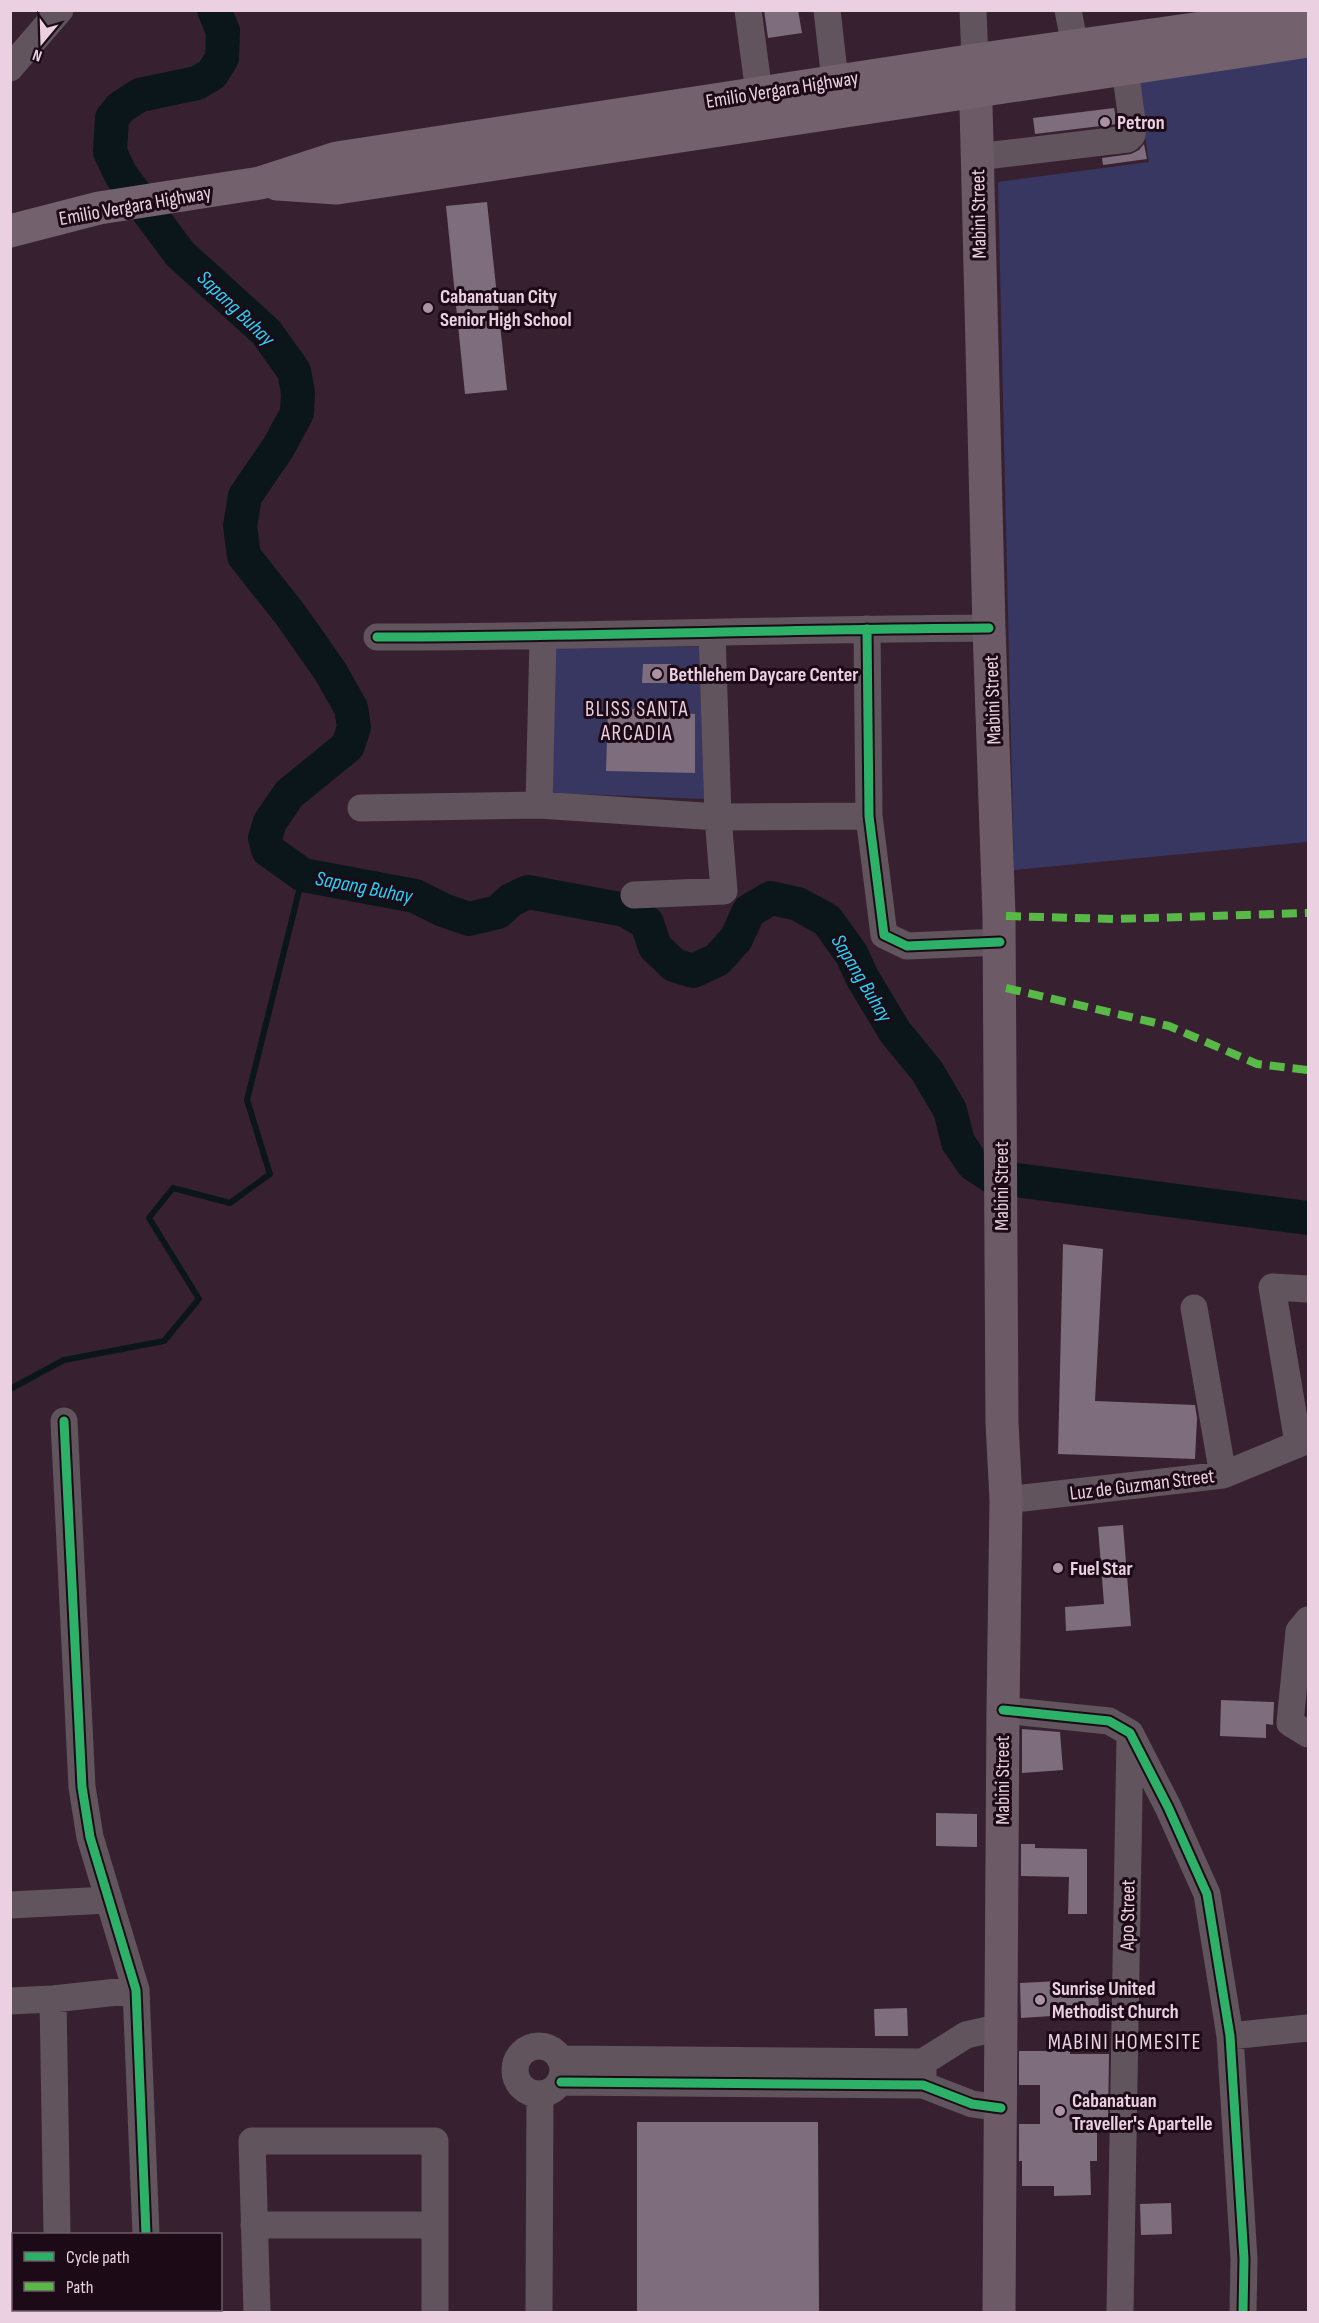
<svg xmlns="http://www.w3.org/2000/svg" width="1319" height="2323" font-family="'Sofia Sans Condensed',sans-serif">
<rect width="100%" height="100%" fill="#372131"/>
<path fill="#373761" d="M1308 54V842L1014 870 998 182 1149 162 1136 79Z
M552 646 699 647 704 799 551 793Z"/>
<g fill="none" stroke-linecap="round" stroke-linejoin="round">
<path stroke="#0b161b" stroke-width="6" d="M10 1389 64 1360 164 1341 199 1299 149 1218 173 1188 230 1203 270 1174 247 1100 303 875"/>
<path stroke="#0b161b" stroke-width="34" d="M214 10 223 31 222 58 212 74 197 83 140 95 121 107 112 118 110 152 121 175 180 254 266 332 294 371 298 393 297 413 278 448 245 496 240 526 244 556 290 614 330 671 351 708 354 727 348 746 289 794 270 822 265 838 268 850 303 875 415 896 443 910 469 919 498 912 511 900 528 892 625 910 647 923 655 947 674 965 693 971 717 960 736 939 749 911 771 898 798 904 827 920 852 955 862 977 895 1032 927 1071 950 1110 958 1142 973 1164 993 1177 1308 1218"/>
</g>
<path fill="#7d6d7d" d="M764 10H798L802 33 768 38Z
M1114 108 1117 124 1035 134 1033 118Z
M1144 144 1147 159 1103 165 1102 158 1131 154 1139 150Z
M487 202 507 390 465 394 446 206Z
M643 664H671V683H642Z
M608 707 695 714V773L606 771Z
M1063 1244 1103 1249 1095 1401 1195 1405 1197 1418 1195 1459 1058 1454Z
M1123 1525 1131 1626 1066 1631 1065 1607 1104 1604 1098 1527Z
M1221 1700 1274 1702 1273 1725 1266 1724V1738L1220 1736Z
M1022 1729 1060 1732 1063 1770 1022 1773Z
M936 1813 977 1814V1847L936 1846Z
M1021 1844H1035V1848L1087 1849V1914H1068L1069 1877 1021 1876Z
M1060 1981V1985L1098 1984 1099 2013 1021 2018 1020 1983Z
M907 2008 908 2036H875L874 2009Z
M1019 2051H1070V2054H1109L1108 2124H1097V2161H1090L1091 2195 1054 2196V2186H1022V2161H1019V2124H1040V2085H1019Z
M637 2122H818L819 2313H637Z
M1171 2203 1172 2234 1141 2235 1140 2204Z"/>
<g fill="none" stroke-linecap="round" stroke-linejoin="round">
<path stroke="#61545c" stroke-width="27" d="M748 10 759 93
M827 10 835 81
M973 10 975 60
M1068 10 1075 46
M10 68 60 10
M977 157 1128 139 1132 135 1133 128 1125 69
M867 629 869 816 884 935 907 946 1000 942
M377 637C581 637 785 629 989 628
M539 805 543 637
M361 808 539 805 718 817 869 816
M634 895 724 891 718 817 712 633
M1194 1308 1223 1475
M64 1421 82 1787 90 1837 136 1990 146 2234
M1298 1443 1272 1287 1308 1289
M1006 1500 1223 1475 1308 1440
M1308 1620 1299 1631 1290 1723 1308 1734
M1003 1710 1109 1721 1130 1733 1168 1807 1207 1894 1230 2036 1244 2259 1243 2312
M10 1905 108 1900
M53 1999 57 2234
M10 2001 53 1999 136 1990
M1230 2036 1308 2028
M515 2070a24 24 0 1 1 48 0a24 24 0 1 1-48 0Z
M560 2059 923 2062
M923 2078V2062L966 2035 1001 2027
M561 2082 923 2085 972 2104 1001 2108
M254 2225H434
M58 2310V2312
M150 2310V2312
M257 2312 252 2141H435V2312
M539 2312 540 2094
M1120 2312 1130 1737"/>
<path stroke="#6c5b67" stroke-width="33" d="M975 65 989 628 999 916 1002 1423 1006 1500 1003 1710 999 2312"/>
<path stroke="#73626d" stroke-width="33" d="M277 184 337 188 1308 41
M10 231 99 208 260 183 337 158 975 60 1308 13"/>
<path stroke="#58b947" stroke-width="8" stroke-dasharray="15 8" stroke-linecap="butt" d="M1006 916 1116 919 1308 913
M1006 988 1169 1026 1257 1064 1308 1070"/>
<defs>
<path id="cycleway" d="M867 629 869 816 884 935 907 946 1000 942
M377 637C581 637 785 629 989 628
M64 1421 82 1787 90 1837 136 1990 146 2234
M1003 1710 1109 1721 1130 1733 1168 1807 1207 1894 1230 2036 1244 2259 1243 2312
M561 2082 923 2085 972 2104 1001 2108"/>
</defs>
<use href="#cycleway" stroke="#1c0b17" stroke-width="13"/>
<use href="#cycleway" stroke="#2db169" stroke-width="9"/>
</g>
<g fill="#ab93a3" stroke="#1c0b17" stroke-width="2">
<circle cx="1105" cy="122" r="6"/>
<circle cx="428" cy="308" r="6"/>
<circle cx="657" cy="674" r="6"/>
<circle cx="1058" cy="1568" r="6"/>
<circle cx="1040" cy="2000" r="6"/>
<circle cx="1060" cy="2111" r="6"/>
</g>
<g text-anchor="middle" stroke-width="6" stroke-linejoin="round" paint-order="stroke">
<g font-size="20" fill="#ead0e1" stroke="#1c0b17">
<text transform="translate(782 89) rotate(-9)" y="7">Emilio Vergara Highway</text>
<text transform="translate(135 205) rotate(-10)" y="7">Emilio Vergara Highway</text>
<text transform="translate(978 214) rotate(-91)" y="7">Mabini Street</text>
<text transform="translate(992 700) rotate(-92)" y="7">Mabini Street</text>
<text transform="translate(1001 1186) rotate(-90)" y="7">Mabini Street</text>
<text transform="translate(1142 1484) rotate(-7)" y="7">Luz de Guzman Street</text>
<text transform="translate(1002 1780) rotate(-90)" y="7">Mabini Street</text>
<text transform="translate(1127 1915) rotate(-89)" y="7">Apo Street</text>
</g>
<g font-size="20" font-weight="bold" fill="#ead0e1" stroke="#1c0b17" text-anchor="start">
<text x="1117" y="129">Petron</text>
<text x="440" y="303">Cabanatuan City<tspan x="440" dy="23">Senior High School</tspan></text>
<text x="669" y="681">Bethlehem Daycare Center</text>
<text x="1070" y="1575">Fuel Star</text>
<text x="1052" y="1995">Sunrise United<tspan x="1052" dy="23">Methodist Church</tspan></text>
<text x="1072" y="2107">Cabanatuan<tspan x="1072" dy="23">Traveller's Apartelle</tspan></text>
</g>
<g font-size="21" font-style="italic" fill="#26d3f8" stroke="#1c0b17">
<text transform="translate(236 308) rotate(44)" y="7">Sapang Buhay</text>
<text transform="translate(364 887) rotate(11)" y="7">Sapang Buhay</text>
<text transform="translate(862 978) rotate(59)" y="7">Sapang Buhay</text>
</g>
<g font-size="21" letter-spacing="1.5" fill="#ead0e1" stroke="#1c0b17">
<text x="637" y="716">BLISS SANTA<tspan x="637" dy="24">ARCADIA</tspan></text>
</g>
<g font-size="22" letter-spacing="1.5" fill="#ead0e1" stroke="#1c0b17">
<text x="1125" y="2049">MABINI HOMESITE</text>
</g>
</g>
<rect width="1319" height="2323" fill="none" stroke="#ead0e1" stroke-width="24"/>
<rect x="12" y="2233" width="210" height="78" fill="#1c0b17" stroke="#6e5a68" stroke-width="1.5"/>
<rect x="24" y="2252" width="30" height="9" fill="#2db169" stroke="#6e5a68" stroke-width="1.5"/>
<text x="66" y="2263" font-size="18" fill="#ead0e1">Cycle path</text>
<rect x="24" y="2282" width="30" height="9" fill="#58b947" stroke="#6e5a68" stroke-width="1.5"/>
<text x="66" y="2293" font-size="18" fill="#ead0e1">Path</text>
<g transform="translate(42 42) rotate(199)" stroke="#1c0b17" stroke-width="4.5" paint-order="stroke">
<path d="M0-4.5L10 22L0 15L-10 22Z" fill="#ead0e1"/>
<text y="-9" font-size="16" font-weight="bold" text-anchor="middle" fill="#ead0e1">N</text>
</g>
</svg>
